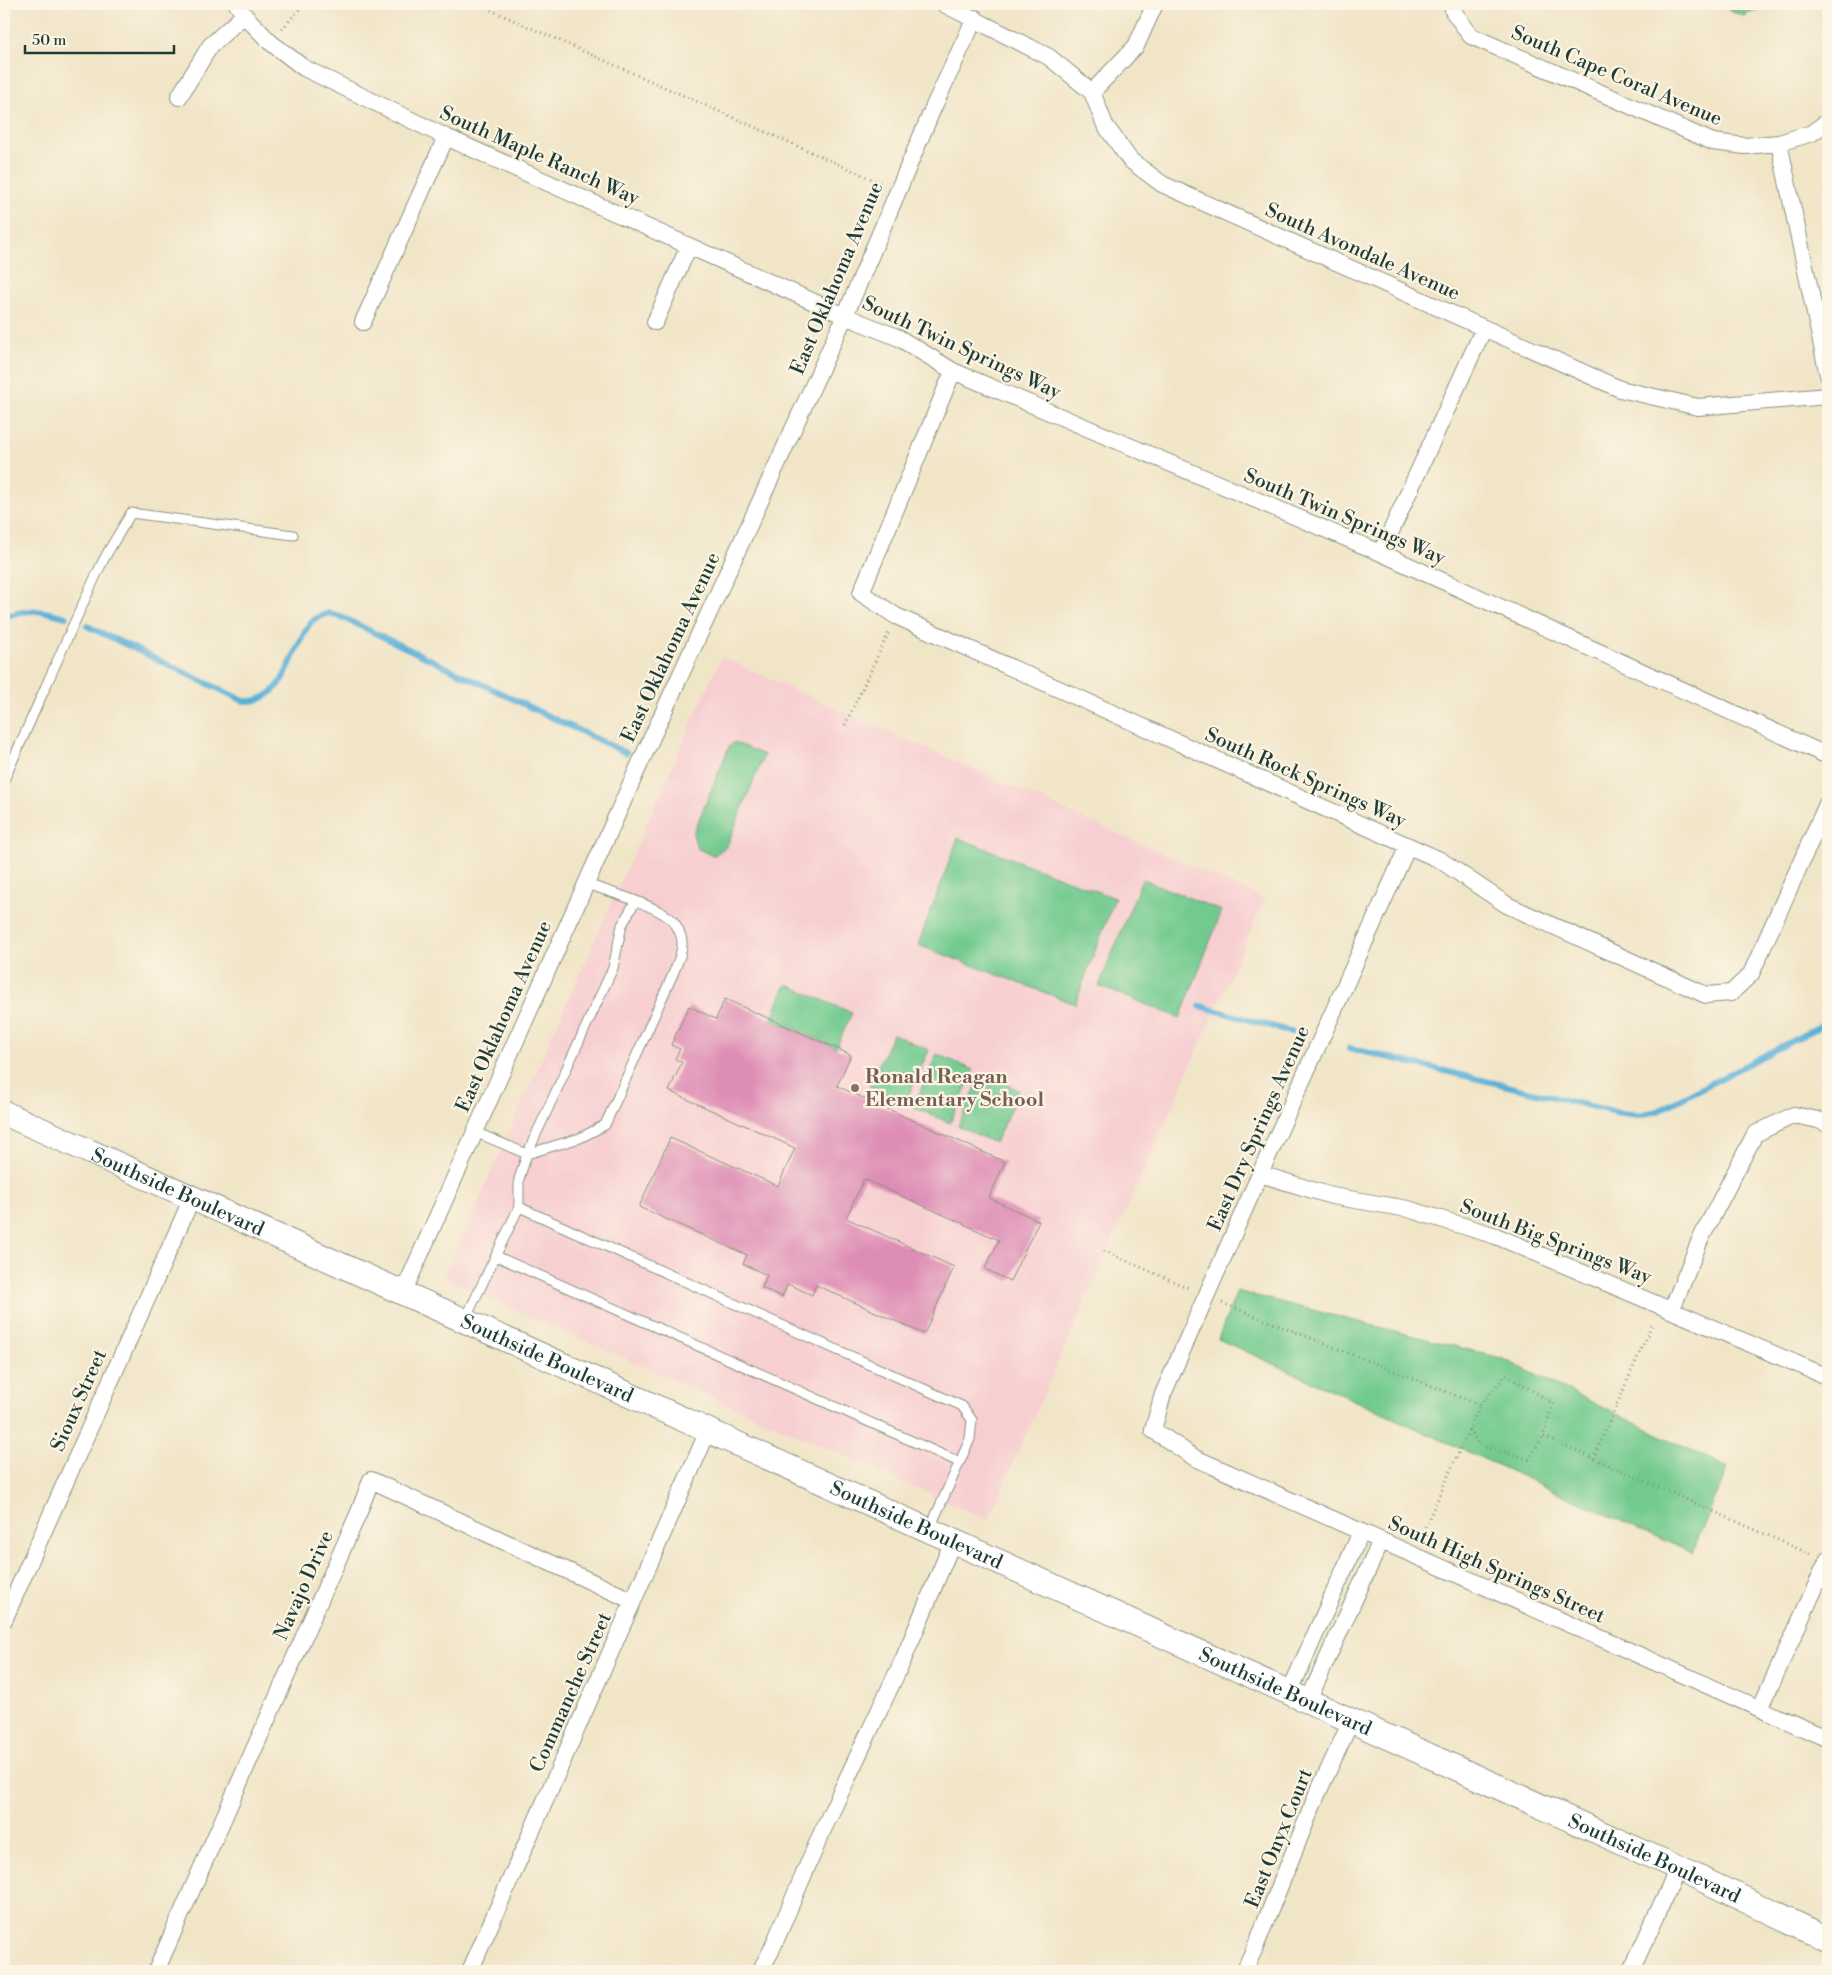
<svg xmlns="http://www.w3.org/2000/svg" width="1832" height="1975" font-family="'Libre Bodoni',serif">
<rect width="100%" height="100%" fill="#fcf5e5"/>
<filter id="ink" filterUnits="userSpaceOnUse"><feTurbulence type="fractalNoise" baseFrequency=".02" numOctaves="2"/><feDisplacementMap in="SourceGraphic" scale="10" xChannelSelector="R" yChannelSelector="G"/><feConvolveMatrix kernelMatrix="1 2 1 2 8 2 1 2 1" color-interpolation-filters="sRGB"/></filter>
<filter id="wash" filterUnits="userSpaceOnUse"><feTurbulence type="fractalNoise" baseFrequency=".0096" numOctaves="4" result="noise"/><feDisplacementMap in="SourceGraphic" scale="20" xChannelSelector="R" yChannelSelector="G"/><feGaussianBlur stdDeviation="1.12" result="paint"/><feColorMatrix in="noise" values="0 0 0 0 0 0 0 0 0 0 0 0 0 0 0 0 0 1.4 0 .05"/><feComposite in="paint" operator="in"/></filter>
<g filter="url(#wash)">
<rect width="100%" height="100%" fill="#f1e5c7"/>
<path fill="#f7cfd1" d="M721 657 1265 899 988 1520 444 1278Z"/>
<path fill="#72ca8f" stroke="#488462" d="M1715 4H1761L1757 10 1743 16Z
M734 742 764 755 727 846 713 856 697 848 693 834 729 747Z
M958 838 1115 898 1075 1004 918 945Z
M1142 879 1222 911 1180 1018 1099 986Z
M786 984 852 1013 836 1048 771 1019Z
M893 1034 929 1050 905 1103 869 1086Z
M937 1054 974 1070 950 1123 913 1107Z
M982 1074 1019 1090 995 1143 958 1126Z
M1237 1291 1501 1358 1728 1468 1692 1553 1218 1339Z"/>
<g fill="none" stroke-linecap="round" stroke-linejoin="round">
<path stroke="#5cb1d8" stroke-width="6" d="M4 617C28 608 42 610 66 617
M87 626 244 701C288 704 290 648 311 622 316 617 323 615 329 613L337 615 626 753
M1200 1006 1292 1032
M1349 1048 1615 1112 1638 1115 1658 1111 1828 1022"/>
</g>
<g id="blocks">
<path fill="#de8db5" d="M725 999 851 1055 837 1086 1005 1162 989 1198 1039 1221 1010 1281 985 1269 999 1240 864 1179 846 1218 954 1267 924 1334 816 1285 812 1295 788 1284 782 1297 762 1288 767 1275 743 1264 747 1255 639 1207 670 1138 778 1186 795 1148 669 1091 682 1062 675 1059 680 1049 671 1045 689 1006 716 1019Z"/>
</g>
</g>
<g filter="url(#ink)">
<use href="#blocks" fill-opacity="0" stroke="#88917e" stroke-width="1"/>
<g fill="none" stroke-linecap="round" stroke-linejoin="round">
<defs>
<path id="lane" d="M4 780C36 709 67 637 100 567 109 548 121 531 131 513L293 535
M475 1132 527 1154 580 1138 605 1125 673 974C677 963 683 953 682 941 681 934 677 925 672 920 655 905 608 891 586 884
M519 1207 962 1406 972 1420 970 1439 930 1528
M496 1256 959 1462
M465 1320 519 1207V1179L527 1154 613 968 622 925 635 902"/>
<path id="street" d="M237 4 244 15 270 42 304 68 446 137 845 316 899 338 953 371 1381 553 1828 756
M944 4 1049 57 1092 92 1105 125 1130 160 1162 184 1620 389 1698 407 1828 396
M1453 4V11L1471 36 1713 142 1745 146 1779 143 1812 133 1828 121
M1092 92 1136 46 1155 4
M179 97 210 46 244 15
M1779 143 1828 375
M363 322 446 137
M655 322 689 246
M953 371 861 593 896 616 1440 860 1507 905 1706 995 1731 993 1751 974 1828 802
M1381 553 1484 328
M1408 846 1260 1174 1163 1394 1153 1430 1195 1458 1828 1739
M1260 1174 1332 1196 1408 1209 1496 1236 1828 1377
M403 1293 637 770 845 316 934 106 975 18
M1672 1309 1700 1240 1755 1134 1794 1115 1818 1120 1828 1124
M4 1620 192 1198
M1289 1693 1361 1532
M1308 1701 1381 1541
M1760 1709 1828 1559
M156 1971 359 1512 371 1480 633 1601
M470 1971 708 1431
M760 1971 771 1951 822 1832 903 1660 953 1541
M1244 1971 1254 1950 1316 1797 1351 1721
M1631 1971 1678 1868"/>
<g id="secondary">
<path id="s1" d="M4 1113 1678 1868 1828 1939"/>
</g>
</defs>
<use href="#lane" stroke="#88917e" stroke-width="11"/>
<use href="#street" stroke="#88917e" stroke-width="18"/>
<use href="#secondary" stroke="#88917e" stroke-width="26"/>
<path stroke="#88917e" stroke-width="3" stroke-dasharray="1 4" stroke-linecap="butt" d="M477 4 883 184
M282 29 304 4
M845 725 889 632
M1104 1251 1191 1289
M1222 1303 1480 1405 1420 1538
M1480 1405 1506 1375 1553 1403 1543 1436 1810 1554
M1469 1429 1479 1445 1529 1459 1543 1436
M1593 1459 1653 1322"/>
<use href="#lane" stroke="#fff" stroke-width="9"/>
<use href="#street" stroke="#fff" stroke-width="16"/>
<use href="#secondary" stroke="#fff" stroke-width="24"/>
</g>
</g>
<circle fill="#8d6e63" stroke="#fcf5e5" stroke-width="2" cx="855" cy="1088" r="5"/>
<g text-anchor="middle" stroke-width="4.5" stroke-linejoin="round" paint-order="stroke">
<g font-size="20" fill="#1f3d34" stroke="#fcf5e5">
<text transform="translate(1617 75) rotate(23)" y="7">South Cape Coral Avenue</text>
<text transform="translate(540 155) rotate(24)" y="7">South Maple Ranch Way</text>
<text transform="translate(1363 251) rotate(24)" y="7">South Avondale Avenue</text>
<text transform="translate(836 278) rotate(-67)" y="7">East Oklahoma Avenue</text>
<text transform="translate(962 347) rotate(25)" y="7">South Twin Springs Way</text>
<text transform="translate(1345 516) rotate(23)" y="7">South Twin Springs Way</text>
<text transform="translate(670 647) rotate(-65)" y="7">East Oklahoma Avenue</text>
<text transform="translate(1306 777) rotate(24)" y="7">South Rock Springs Way</text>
<text transform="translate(503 1016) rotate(-66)" y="7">East Oklahoma Avenue</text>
<text transform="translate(1258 1128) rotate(-66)" y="7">East Dry Springs Avenue</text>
<text dy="7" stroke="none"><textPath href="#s1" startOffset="191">Southside Boulevard</textPath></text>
<text transform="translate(1556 1241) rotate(21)" y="7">South Big Springs Way</text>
<text dy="7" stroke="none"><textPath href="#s1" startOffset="596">Southside Boulevard</textPath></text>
<text transform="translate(78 1400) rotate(-66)" y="7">Sioux Street</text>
<text dy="7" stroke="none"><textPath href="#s1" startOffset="1001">Southside Boulevard</textPath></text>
<text transform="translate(1497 1569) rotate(24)" y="7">South High Springs Street</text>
<text transform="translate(303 1585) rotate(-66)" y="7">Navajo Drive</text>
<text dy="7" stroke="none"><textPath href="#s1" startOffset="1406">Southside Boulevard</textPath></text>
<text transform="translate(570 1692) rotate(-66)" y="7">Commanche Street</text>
<text transform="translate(1278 1838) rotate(-68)" y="7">East Onyx Court</text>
<text dy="7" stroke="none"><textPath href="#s1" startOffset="1811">Southside Boulevard</textPath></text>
</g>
<g font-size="20" font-weight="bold" fill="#785e54" stroke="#fcf5e5" text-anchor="start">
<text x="865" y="1083">Ronald Reagan<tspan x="865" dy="23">Elementary School</tspan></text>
</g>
</g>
<rect width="1832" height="1975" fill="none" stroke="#fcf5e5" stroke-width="20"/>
<path d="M25 45v8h149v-8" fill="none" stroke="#1f3d34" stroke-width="2.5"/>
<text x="32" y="45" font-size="15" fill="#1f3d34" stroke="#fcf5e5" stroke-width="4" paint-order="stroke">50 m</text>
</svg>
